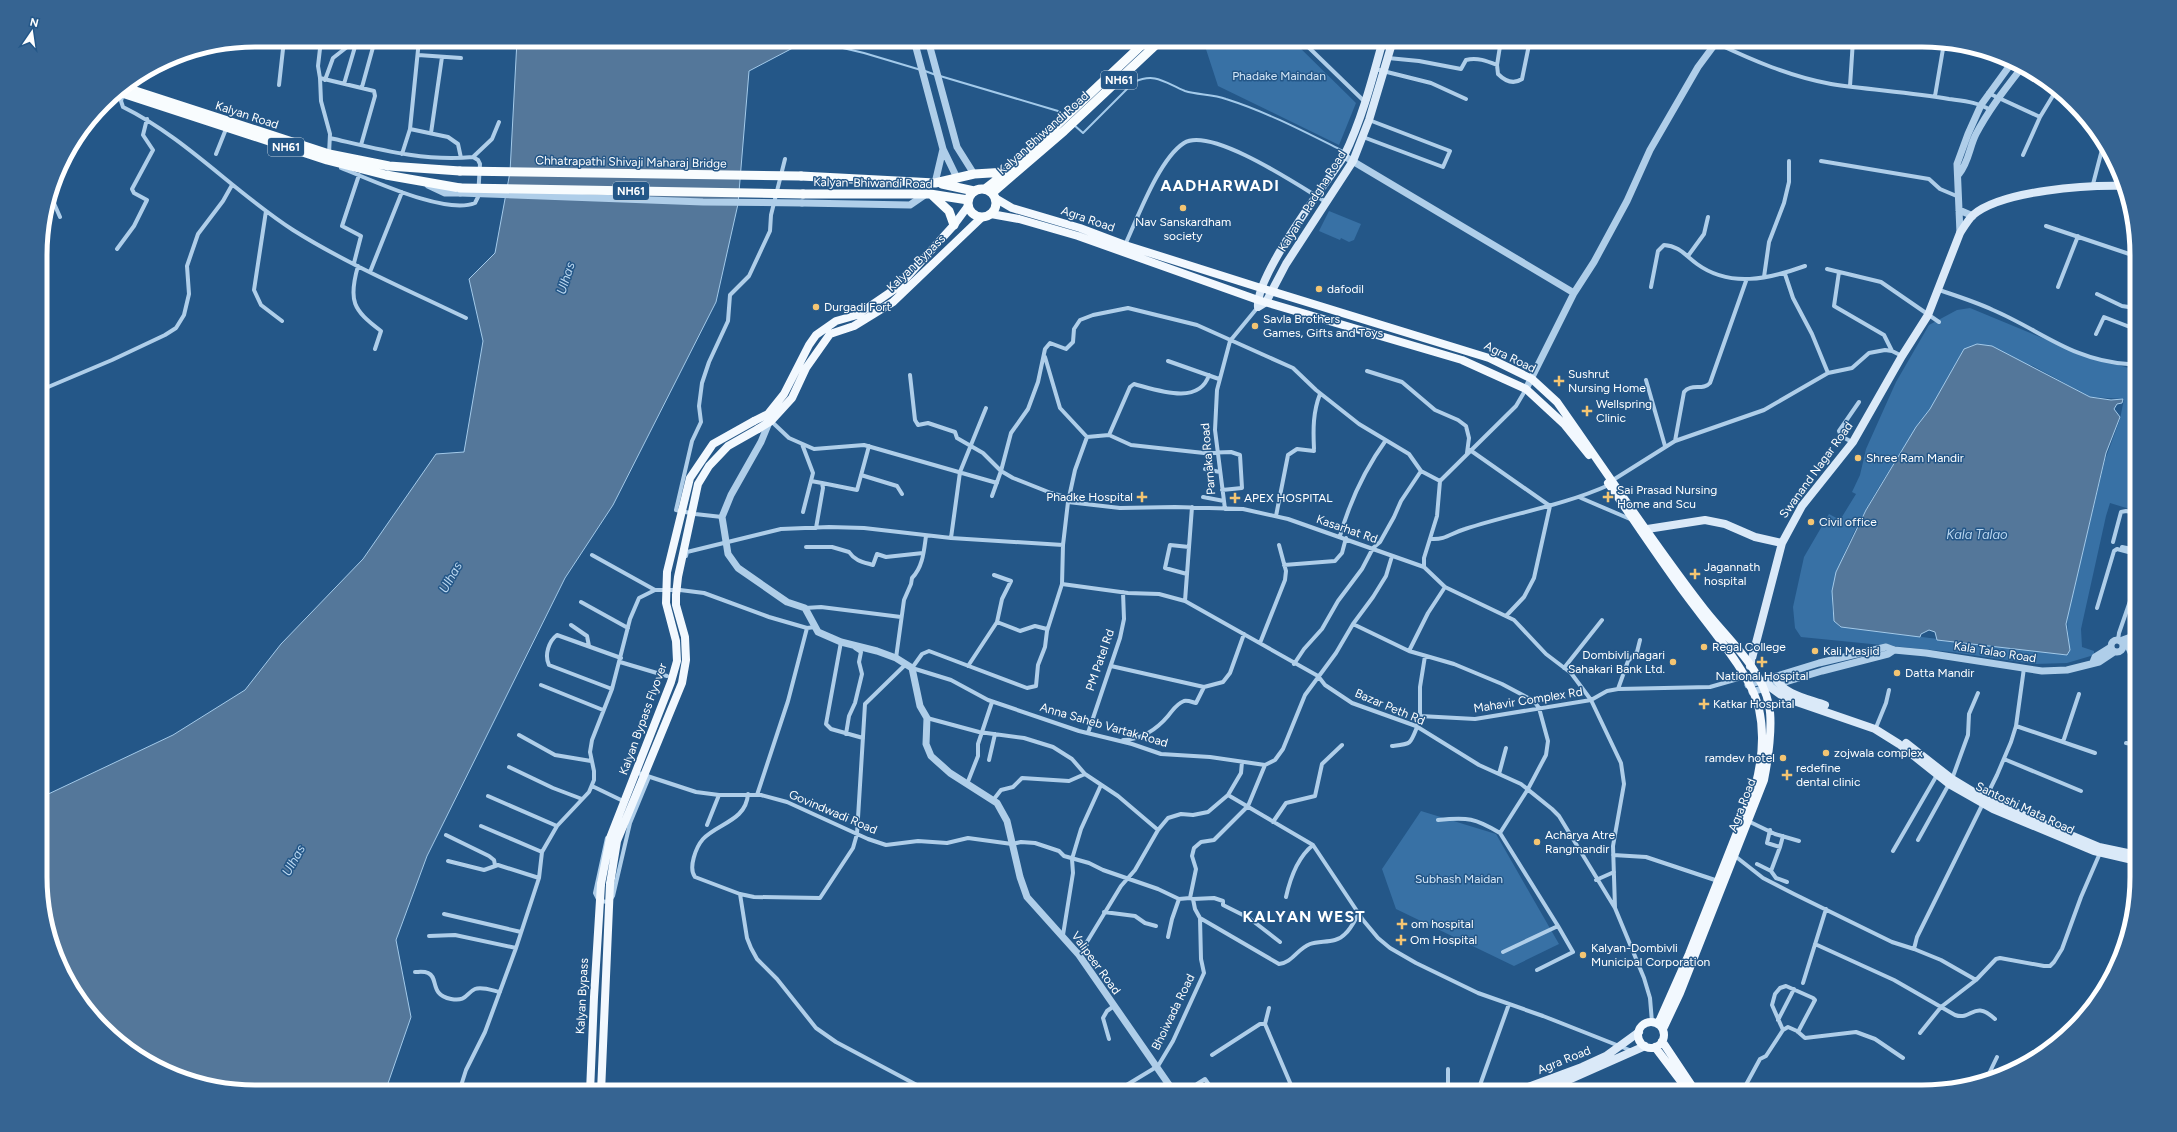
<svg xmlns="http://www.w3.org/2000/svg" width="2177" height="1132" font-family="Figtree,sans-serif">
<rect width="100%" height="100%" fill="#245788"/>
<path fill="#3871a5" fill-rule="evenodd" d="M1203 40H1292L1356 103 1339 145 1218 86Z
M1329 211 1361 224 1354 240 1349 242 1341 238 1340 240 1319 231Z
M1970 308 2086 356 2136 370V511L2110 503 2106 516 2081 629 2082 647 2094 651V655L2067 663 2034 664 1952 652 1801 637 1795 628 1793 607 1804 557 1829 514 1840 520 1856 494 1852 492 1860 475 1866 449 1896 382 1929 325 1957 310ZM1964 349 2033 366 2090 397 2124 399 2120 419 2105 460 2068 613C2065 627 2072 643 2068 655L1840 627C1803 587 1906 445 1931 408 1943 389 1953 368 1964 349Z
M1421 811 1496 834 1559 944 1514 966 1396 909 1382 869Z"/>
<path fill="#54779a" stroke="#a3caea" d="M517 40H808L749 71 738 204 716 302 613 505 565 578 427 856 396 940 411 1017 385 1092H255L199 1085 159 1070 113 1039 76 997 56 959 42 906V797L173 735 245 690 281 644 363 559 436 454 464 452 483 341 469 279 495 253 510 172Z
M1977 344 1992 346 2090 397 2111 400 2123 399 2122 403 2117 404 2114 409 2120 417 2106 453 2066 624 2070 650 2067 655 1937 640 1935 632 1929 630 1921 634 1920 637 1841 627 1834 621 1832 591 1836 572 1866 510 1916 427 1930 409 1964 349Z"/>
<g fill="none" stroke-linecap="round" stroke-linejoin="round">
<path stroke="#a3caea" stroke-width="2" d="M809 40 864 53 921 70
M925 71 936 75
M940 76 1058 111 1063 116
M1074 125 1083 133 1134 82C1156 72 1165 83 1185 91 1198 95 1213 94 1226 99 1267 112 1305 132 1343 151"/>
<path stroke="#afcee9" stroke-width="4" d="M1301 40 1365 102
M1716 43C1752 60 1791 77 1831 84 1870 90 1910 92 1949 99 1963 101 1978 102 1990 110
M418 55 461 58
M1388 58 1419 61 1461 69 1466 60C1477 57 1487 61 1497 65L1501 40
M1497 65 1498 74C1505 81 1513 85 1522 79L1530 40
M1375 69 1431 83 1466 99
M320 78 318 66 321 40
M325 80 333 58 356 40
M344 84 357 40
M279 85 284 40
M1850 86 1853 40
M362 87 375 40
M1988 93 2040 117
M123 94 121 101 123 107C186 138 234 192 293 230 347 264 408 290 466 318
M1935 96 1944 43
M410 129 448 137 458 144 461 158
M431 133 442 57
M1363 137 1443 167 1450 151 1369 120
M330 138C378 149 424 162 473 157L492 139 499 122
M216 154 226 129
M329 154 330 134 321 101 320 78 374 91 375 96 361 145
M402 154 410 129 419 40
M2023 155 2040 117 2057 89
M1821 161 1929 179 1940 189 1959 197
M342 165 341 168C372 180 445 215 475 203L478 197 480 164 478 160 473 157
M58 173 53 201 60 217
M2092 188 2104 142
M266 211 254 290 261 305 282 321
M2046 226 2135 256
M1125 245C1138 217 1159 159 1184 143 1211 126 1301 187 1326 202
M117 249 134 226 147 200 134 193 132 189 153 150 143 135 147 119
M1688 256 1704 234 1708 217
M354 263 361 236 342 226 359 175
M358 266C348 301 353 310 381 331L375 349
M1827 269 1881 282 1939 322
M370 272 402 192
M1839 272 1834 306 1884 335 1892 351
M1785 274 1793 298 1812 334 1828 373
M1764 277 1769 242 1784 203 1789 182V161
M1651 287 1658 251 1664 245C1679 246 1685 255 1697 264 1730 288 1769 279 1805 266
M2058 287 2078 236
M1939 290C1957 296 1976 302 1993 310 2040 330 2073 361 2128 364L2133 362 2136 358
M2097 294 2122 306 2135 308
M2096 334 2104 317 2135 329
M1045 357 1060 408 1087 437
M1168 361 1219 379
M1367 371 1402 382 1435 410 1458 420 1466 426 1469 438 1467 453
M910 375 915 420 918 425 928 423 955 432 957 438 983 453 1001 471 1013 478 1051 493 1069 498
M1646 380 1665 446
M41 390 112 360 165 335 176 328 184 315 189 294 187 266 198 234 223 201 232 185
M771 421 789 438 814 449 864 445 997 483
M1109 435 1130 387 1134 384C1157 390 1199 406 1209 375
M1087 437 1075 470 1068 502 1063 545 1062 584 1047 631 1045 647 1038 665 1036 686 1027 688 929 651 922 654 912 668 951 680 988 700 1079 731 1132 744 1161 754 1210 757 1265 765 1275 760 1283 749 1305 695 1336 653 1353 624 1373 597 1386 576 1392 556
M1087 437 1109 435 1131 445 1204 453 1231 452 1240 455 1242 488 1222 490
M1675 441 1684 392C1691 383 1703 391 1710 383L1746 281
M1852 442 1841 436 1839 431 1859 402
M802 444 813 473 803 512
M1314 449C1313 429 1313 412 1320 394
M1470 450 1550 506 1534 578 1524 597 1506 616
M1205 469 1220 472
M861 475 897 486 902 494
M1613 480 1675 441 1764 410 1828 373 1852 368 1869 353 1885 350 1892 351 1902 356
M811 481 822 483 823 488 816 528
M1440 481 1516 406 1526 389
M822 483 857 490 869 446
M992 496 1001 471 1011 433 1028 409 1038 382 1045 349 1050 343 1066 349 1073 342 1074 329 1080 320 1093 315 1128 308 1197 325 1293 368 1316 390 1359 424 1409 454 1421 471 1440 481
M1203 497 1224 501
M1581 498 1630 519
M1068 502 1120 508 1175 507 1243 509 1288 519 1424 567 1445 587 1514 620 1546 654 1571 673 1591 700 1621 763 1624 784 1613 846 1615 908
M1225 509 1215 430 1217 390 1230 341 1258 307
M1276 516 1288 455 1297 449 1314 451
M722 517 695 514 676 510 692 441 701 422 699 406 702 383 709 362 728 321 730 295 749 276 770 231 771 215 785 159
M1340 536C1350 501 1365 469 1386 440
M951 538 960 472 986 408
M1431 539C1446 540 1451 533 1465 529 1514 513 1562 506 1609 485
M2113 542 2121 512 2126 511 2136 513
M806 547H832L849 552C855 561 863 562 873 565L877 554 886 557 923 553
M2122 547 2136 550
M592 555 655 590
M686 556 687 552 781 529 829 527 864 528 951 538 1063 545
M1284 565 1335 561 1342 553 1346 538
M1424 567V558L1437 516 1440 481
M1187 574 1165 568 1170 545 1189 547
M994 575 1011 581 1002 599 997 622 1020 631 1035 626 1047 629
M1062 584 1128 593 1159 594 1185 601 1318 676 1325 685 1352 703 1416 726 1479 765 1521 784 1552 809 1559 816 1615 908 1644 978 1650 998 1652 1022
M1185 601 1192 507
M581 602 628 628
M805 608 821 607 901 617
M2097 608 2114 551 2117 549 2136 554
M1353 624 1409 651 1454 664 1502 684 1534 701 1539 708 1548 741 1546 755 1528 789 1500 833 1558 926 1503 952
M571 625 587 636 589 646
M2118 640 2119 633 2136 584
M841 642 826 724 831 729 863 738
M1260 643 1285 580 1286 571 1279 545
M2126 645 2136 667
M1409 651 1428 613 1445 587
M896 658 904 600 911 584 912 578C923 567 924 550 926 536
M620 662 667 676
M906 664 865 704 857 834 853 848 820 898 754 897 740 894 747 938 751 948 757 959 777 979 816 1028 836 1042 930 1092
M1294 664 1304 649 1322 629 1338 601 1362 569 1373 548 1380 542 1394 517 1401 501 1421 471
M968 666 997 622
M1111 666 1204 687
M1564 668 1602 620
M541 685 603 710
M612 689 549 665C544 655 549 641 557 635L621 658
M1618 689 1628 661 1637 652 1640 640
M1420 716 1475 719 1591 700 1607 691 1618 689 1710 687 1745 677
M927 718 979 732 1024 738 1053 747 1072 759 1085 774 1118 796 1158 830
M1877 725 1886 703 1889 690
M1416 726 1420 716V687L1425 656
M2016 726 2095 753
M1088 733 1120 638 1124 619 1123 592
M846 734 849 716 855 703 862 674 859 662 861 652 855 648
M519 735 555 755 591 761
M1123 740C1141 740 1157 729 1168 716 1173 710 1176 704 1184 701 1187 700 1192 702 1196 703L1204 687 1223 682 1230 673 1244 634
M2063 742 2079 694
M2126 743 2137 745
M1392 746C1411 744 1410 745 1417 727
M2004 759 2081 791
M989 760 995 734
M509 767 553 788 582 799
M635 772 696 792 719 795H761L787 802 868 839 886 845 918 841 947 843 968 838 1012 844 1021 842 1035 843 1059 851 1064 856 1089 863 1103 870 1158 889 1179 899 1190 898
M1499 774 1506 748
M1952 779 1968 735 1969 714 1978 693
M967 784 978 756V744L992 702
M592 786 621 800
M757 795 788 701 807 628
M1228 795 1313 845 1363 920 1378 938 1390 948 1416 963 1478 993 1543 1016 1632 1051
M488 796 557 826
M994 799 1001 790 1013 787 1022 778 1069 781 1085 774
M1438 820C1468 817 1475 818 1500 833
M1748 821 1775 834 1799 841
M1273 822 1286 803 1315 796 1322 764 1342 745
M707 825 719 795
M481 826 542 852
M1770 830 1767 843 1780 847 1783 836
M446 835 489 856 494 860 495 865
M607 838 595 893 599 901 609 902 613 896 630 823 649 777
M1918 840 1949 784
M1893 851 1937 775
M1613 855 1646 857 1718 881
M1735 856 1763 878 1794 894 1892 942 1914 949 1941 960 1976 980
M448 861 484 870 498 865 539 878
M1757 864 1771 871 1780 847
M1771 871 1776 878 1787 882
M1596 880 1614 872
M740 894 695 877C688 868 696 847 703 839 718 823 746 821 748 794
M1286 897C1290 879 1298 857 1313 845
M1190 898 1196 869 1192 856 1194 848 1201 842 1214 840 1248 806 1265 765
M1193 899 1214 898 1223 901V905L1249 918 1280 942
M1104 912 1135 916 1145 923 1156 926
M444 914 521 932
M1200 918 1279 964C1292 963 1297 949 1310 944 1321 940 1336 944 1345 934 1351 929 1355 920 1359 913
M1063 935 1073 873 1072 859 1081 829 1101 785
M429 936 455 935 516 948
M1168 937 1172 919 1179 899
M1815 944 1894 980 1955 1015C1973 1021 1973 999 1995 1019
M1914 949 1917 937 1997 775 2011 742 2016 726 2024 668
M1079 955 1121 886 1135 870 1158 830 1168 818 1181 814 1193 815 1208 812 1228 795 1241 773 1242 762
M1537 970 1573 952 1558 926
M415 972C419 972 424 971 428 973 439 977 429 995 451 999 467 1002 466 993 475 989 482 986 494 991 500 992
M1803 983 1826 909
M1269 1008 1265 1024 1294 1092
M1778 1020 1794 989
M1783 1030 1772 1005 1775 994 1780 988 1786 986 1813 998 1815 1000 1798 1032
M1920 1033 1941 1007 1976 980 1996 959 2000 958 2044 966H2050L2054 962 2062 949 2081 897 2100 853
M1109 1039 1103 1018 1107 1011 1114 1006
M1212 1055 1260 1024H1265
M1448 1069V1092
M1985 1082 1997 1057
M1638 1085 1642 1092
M459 1092 466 1070 485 1032 516 948 539 878 542 852 557 826 589 792 594 780V771L590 752 592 740 612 689 630 619 639 598 655 590H680L704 593 769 617 807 628 815 627
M1115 1092 1158 1066 1173 1041 1204 973 1201 959 1200 918 1195 909 1193 899 1190 898
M1189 1092 1197 1087V1084L1205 1079 1214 1092
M1480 1092V1085L1509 1004
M1742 1092 1760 1059 1766 1056 1783 1030 1788 1027 1797 1031 1805 1038 1856 1032 1875 1039 1903 1058"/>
<path stroke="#afcee9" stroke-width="7" d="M914 40 943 149 957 178
M928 40 957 147 974 174
M1344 156 1574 293
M1959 174C1969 162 1969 148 1976 134 1989 109 2006 88 2023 66
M935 183 943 149
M428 185 445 193H460
M802 203 910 205 926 194
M1959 210 1973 216
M1960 233 1957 164 1968 134 1981 105 2013 61
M1526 389 1574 293 1594 262 1627 201 1650 150 1698 67 1718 40
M770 420 761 442 731 495 722 517 724 529 728 554 738 568 787 602 805 608 818 632 841 642 877 651 896 658 912 668 920 706 927 718 926 744 931 756 950 773 997 803 1007 821 1020 877 1027 897 1079 955 1174 1092
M2111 646a6 6 0 1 1 12 0a6 6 0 1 1-12 0Z
M2120 641 2136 635
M2123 646 2136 642
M2093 662 2095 657 2111 647
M1748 685 1819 663 1886 647 1894 650 1926 653 2042 671 2067 670 2099 662 2114 652
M1752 692 1822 671 1888 654 1894 650"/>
<path stroke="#dae9f8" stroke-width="8" d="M1383 40C1372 80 1362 119 1344 156 1325 185 1255 276 1258 307L1266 302 1286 264 1353 161 1369 120 1393 40
M1641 530 1705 520 1725 524 1755 537 1782 543
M1750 666 1782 543 1802 506 1853 442 1902 356 1928 315 1960 233C1964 227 1968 220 1973 215 2003 190 2087 185 2126 186
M1775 677C1783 695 1809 699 1825 705
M1767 680 1770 687 1785 698 1875 729 1899 744 1949 784 1993 809 2094 851 2137 861
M1906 743 1952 779 1985 799 2099 847 2137 855
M1515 1092 1582 1067 1606 1056 1639 1032
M1537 1092 1566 1081 1645 1046"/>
<path stroke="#f2f8fe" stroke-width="8" d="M995 198 1012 208 1080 228 1125 245 1261 288 1489 358 1532 379 1557 402C1605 470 1651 540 1701 605 1724 636 1761 666 1769 705 1773 725 1768 760 1764 780L1680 993 1663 1029
M991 214 1019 219 1078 236 1258 300 1462 360 1526 389 1564 424 1589 455
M754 421 768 414 784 394 809 345 816 335 836 321 857 315 898 287 954 225 968 206
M758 429 771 421 792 398 806 368 830 334 854 326 893 302 981 218
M1608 483C1634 520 1659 558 1686 595 1707 624 1752 675 1759 709 1765 736 1762 761 1755 787L1689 954 1658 1024
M1638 1035a13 13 0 1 1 26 0a13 13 0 1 1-26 0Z
M1662 1041 1696 1092
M1655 1047 1689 1092
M590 1092 594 997 601 884
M601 1092 610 884"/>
<path stroke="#f8fcfe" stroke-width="9" d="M123 87 329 154 389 166 460 171
M116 91 327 160 386 175 460 188
M801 176 935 183 974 174 1007 172
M942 184 974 191
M968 203a14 14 0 1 1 28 0a14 14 0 1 1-28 0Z
M985 189 1007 172 1147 40
M992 193 1064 131 1161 40
M803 194H930L968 200
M932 195 949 211 954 225"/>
<path stroke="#afcee9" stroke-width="7" d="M460 193 703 202 802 203"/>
<path stroke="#f2f8fe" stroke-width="8" d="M601 884 610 838 671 682 677 661 676 641 666 603 667 572 690 478 713 444 754 421
M610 884 617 841 682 683 686 660 685 637 676 605V595L678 577 698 484 709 466 728 446 758 429"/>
<path stroke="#f8fcfe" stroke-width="9" d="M460 171 801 176
M460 188 803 194"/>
</g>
<g fill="#f4c572" stroke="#245788" stroke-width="1.5">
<circle cx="1183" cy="208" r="4"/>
<circle cx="1319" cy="289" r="4"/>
<circle cx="816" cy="307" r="4"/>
<circle cx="1255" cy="326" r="4"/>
<path d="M1557 375h4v4h4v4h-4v4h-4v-4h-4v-4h4z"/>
<path d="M1585 405h4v4h4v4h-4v4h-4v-4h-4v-4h4z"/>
<circle cx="1858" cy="458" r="4"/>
<path d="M1140 491h4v4h4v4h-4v4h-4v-4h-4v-4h4z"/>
<path d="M1606 491h4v4h4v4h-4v4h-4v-4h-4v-4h4z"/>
<path d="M1233 492h4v4h4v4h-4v4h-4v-4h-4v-4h4z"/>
<circle cx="1811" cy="522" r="4"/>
<path d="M1693 568h4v4h4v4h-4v4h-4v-4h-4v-4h4z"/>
<circle cx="1704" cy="647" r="4"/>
<circle cx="1815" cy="651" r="4"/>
<circle cx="1673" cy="662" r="4"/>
<path d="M1760 656h4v4h4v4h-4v4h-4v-4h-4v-4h4z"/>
<circle cx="1897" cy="673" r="4"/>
<path d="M1702 698h4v4h4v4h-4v4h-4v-4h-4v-4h4z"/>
<circle cx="1826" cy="753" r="4"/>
<circle cx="1783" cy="758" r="4"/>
<path d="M1785 769h4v4h4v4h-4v4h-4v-4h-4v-4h4z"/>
<circle cx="1537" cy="842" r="4"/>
<path d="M1400 918h4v4h4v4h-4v4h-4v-4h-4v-4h4z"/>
<path d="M1399 934h4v4h4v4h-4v4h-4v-4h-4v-4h4z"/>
<circle cx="1583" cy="955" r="4"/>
</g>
<g text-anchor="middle" stroke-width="3" stroke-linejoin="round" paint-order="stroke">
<g fill="#245788" stroke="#bdcddb" stroke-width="1">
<rect x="1101" y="71" width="36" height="18" rx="3"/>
<rect x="268" y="138" width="36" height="18" rx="3"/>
<rect x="613" y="182" width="36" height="18" rx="3"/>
</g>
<g font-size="11" font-weight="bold" fill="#fff">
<text x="1119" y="84">NH61</text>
<text x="286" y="151">NH61</text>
<text x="631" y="195">NH61</text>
</g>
<g font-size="12" fill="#d3e6f7" stroke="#245788">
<text x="1279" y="80">Phadake Maindan</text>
<text x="1459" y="883">Subhash Maidan</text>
</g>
<g font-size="12" fill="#fff" stroke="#245788">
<text transform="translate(247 115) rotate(18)" y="4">Kalyan Road</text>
<text transform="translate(1043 133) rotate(-42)" y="4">Kalyan Bhiwandi Road</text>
<text transform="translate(631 162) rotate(1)" y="4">Chhatrapathi Shivaji Maharaj Bridge</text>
<text transform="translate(873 183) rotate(1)" y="4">Kalyan-Bhiwandi Road</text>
<text transform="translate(1312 201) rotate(-58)" y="4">Kalyan - Padgha Road</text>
<text transform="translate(1088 219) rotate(19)" y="4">Agra Road</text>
<text transform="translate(916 263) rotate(-44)" y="4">Kalyan Bypass</text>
<text transform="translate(1510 357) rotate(26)" y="4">Agra Road</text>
<text transform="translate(1208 459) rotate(-95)" y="4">Parnaka Road</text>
<text transform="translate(1816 470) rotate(-54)" y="4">Swanand Nagar Road</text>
<text transform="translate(1347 529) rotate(19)" y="4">Kasarhat Rd</text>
<text transform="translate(1995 652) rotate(9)" y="4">Kala Talao Road</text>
<text transform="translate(1100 660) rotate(-71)" y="4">PM Patel Rd</text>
<text transform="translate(1528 700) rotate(-9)" y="4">Mahavir Complex Rd</text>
<text transform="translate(1390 707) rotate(23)" y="4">Bazar Peth Rd</text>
<text transform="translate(643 719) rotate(-70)" y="4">Kalyan Bypass Flyover</text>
<text transform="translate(1104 725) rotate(16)" y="4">Anna Saheb Vartak Road</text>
<text transform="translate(1742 805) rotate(-69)" y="4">Agra Road</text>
<text transform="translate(2025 808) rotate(25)" y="4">Santoshi Mata Road</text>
<text transform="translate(833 812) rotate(23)" y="4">Govindwadi Road</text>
<text transform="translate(1096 963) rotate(54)" y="4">Valipeer Road</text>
<text transform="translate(582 996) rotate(-87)" y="4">Kalyan Bypass</text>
<text transform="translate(1173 1012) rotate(-64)" y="4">Bhoiwada Road</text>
<text transform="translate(1564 1060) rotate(-22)" y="4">Agra Road</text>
</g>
<g font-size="12" fill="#fff" stroke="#245788" text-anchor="start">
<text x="1183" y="226" text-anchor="middle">Nav Sanskardham<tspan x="1183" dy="14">society</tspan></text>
<text x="1327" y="293">dafodil</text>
<text x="824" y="311">Durgadi Fort</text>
<text x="1263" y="323">Savla Brothers<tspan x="1263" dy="14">Games, Gifts and Toys</tspan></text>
<text x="1568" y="378">Sushrut<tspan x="1568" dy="14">Nursing Home</tspan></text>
<text x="1596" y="408">Wellspring<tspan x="1596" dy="14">Clinic</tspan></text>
<text x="1866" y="462">Shree Ram Mandir</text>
<text x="1617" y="494">Sai Prasad Nursing<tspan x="1617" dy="14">Home and Scu</tspan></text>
<text x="1133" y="501" text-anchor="end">Phadke Hospital</text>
<text x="1244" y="502">APEX HOSPITAL</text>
<text x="1819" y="526">Civil office</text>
<text x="1704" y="571">Jagannath<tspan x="1704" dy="14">hospital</tspan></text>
<text x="1712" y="651">Regal College</text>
<text x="1823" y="655">Kali Masjid</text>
<text x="1665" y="659" text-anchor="end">Dombivli nagari<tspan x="1665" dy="14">Sahakari Bank Ltd.</tspan></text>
<text x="1905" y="677">Datta Mandir</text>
<text x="1762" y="680" text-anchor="middle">National Hospital</text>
<text x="1713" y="708">Katkar Hospital</text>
<text x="1834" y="757">zojwala complex</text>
<text x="1775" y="762" text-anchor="end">ramdev hotel</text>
<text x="1796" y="772">redefine<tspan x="1796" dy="14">dental clinic</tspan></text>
<text x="1545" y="839">Acharya Atre<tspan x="1545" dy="14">Rangmandir</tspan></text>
<text x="1411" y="928">om hospital</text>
<text x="1410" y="944">Om Hospital</text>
<text x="1591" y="952">Kalyan-Dombivli<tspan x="1591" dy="14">Municipal Corporation</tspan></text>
</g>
<g font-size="13" font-style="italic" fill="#bbd8f1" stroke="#245788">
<text transform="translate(565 278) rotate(-72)" y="5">Ulhas</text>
<text x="1977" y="539">Kala Talao</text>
<text transform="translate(450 577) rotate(-61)" y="5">Ulhas</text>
<text transform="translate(293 860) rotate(-61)" y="5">Ulhas</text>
</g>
<g font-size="16" font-weight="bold" letter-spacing="1" fill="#fff" stroke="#245788">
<text x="1220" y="191">AADHARWADI</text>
<text x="1304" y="922">KALYAN WEST</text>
</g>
</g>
<path d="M0 0H2177V1132H0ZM255 47H1922A208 208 0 0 1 2130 255V877A208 208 0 0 1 1922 1085H255A208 208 0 0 1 47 877V255A208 208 0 0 1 255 47Z" fill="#366492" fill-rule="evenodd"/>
<path fill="none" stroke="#fff" stroke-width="5" d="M255 47H1922A208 208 0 0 1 2130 255V877A208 208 0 0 1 1922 1085H255A208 208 0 0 1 47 877V255A208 208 0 0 1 255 47Z"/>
<g transform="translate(32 32) rotate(13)" stroke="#245788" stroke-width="3" paint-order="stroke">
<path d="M0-3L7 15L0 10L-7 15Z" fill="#ffffff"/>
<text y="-6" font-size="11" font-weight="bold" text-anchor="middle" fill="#ffffff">N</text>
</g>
</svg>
